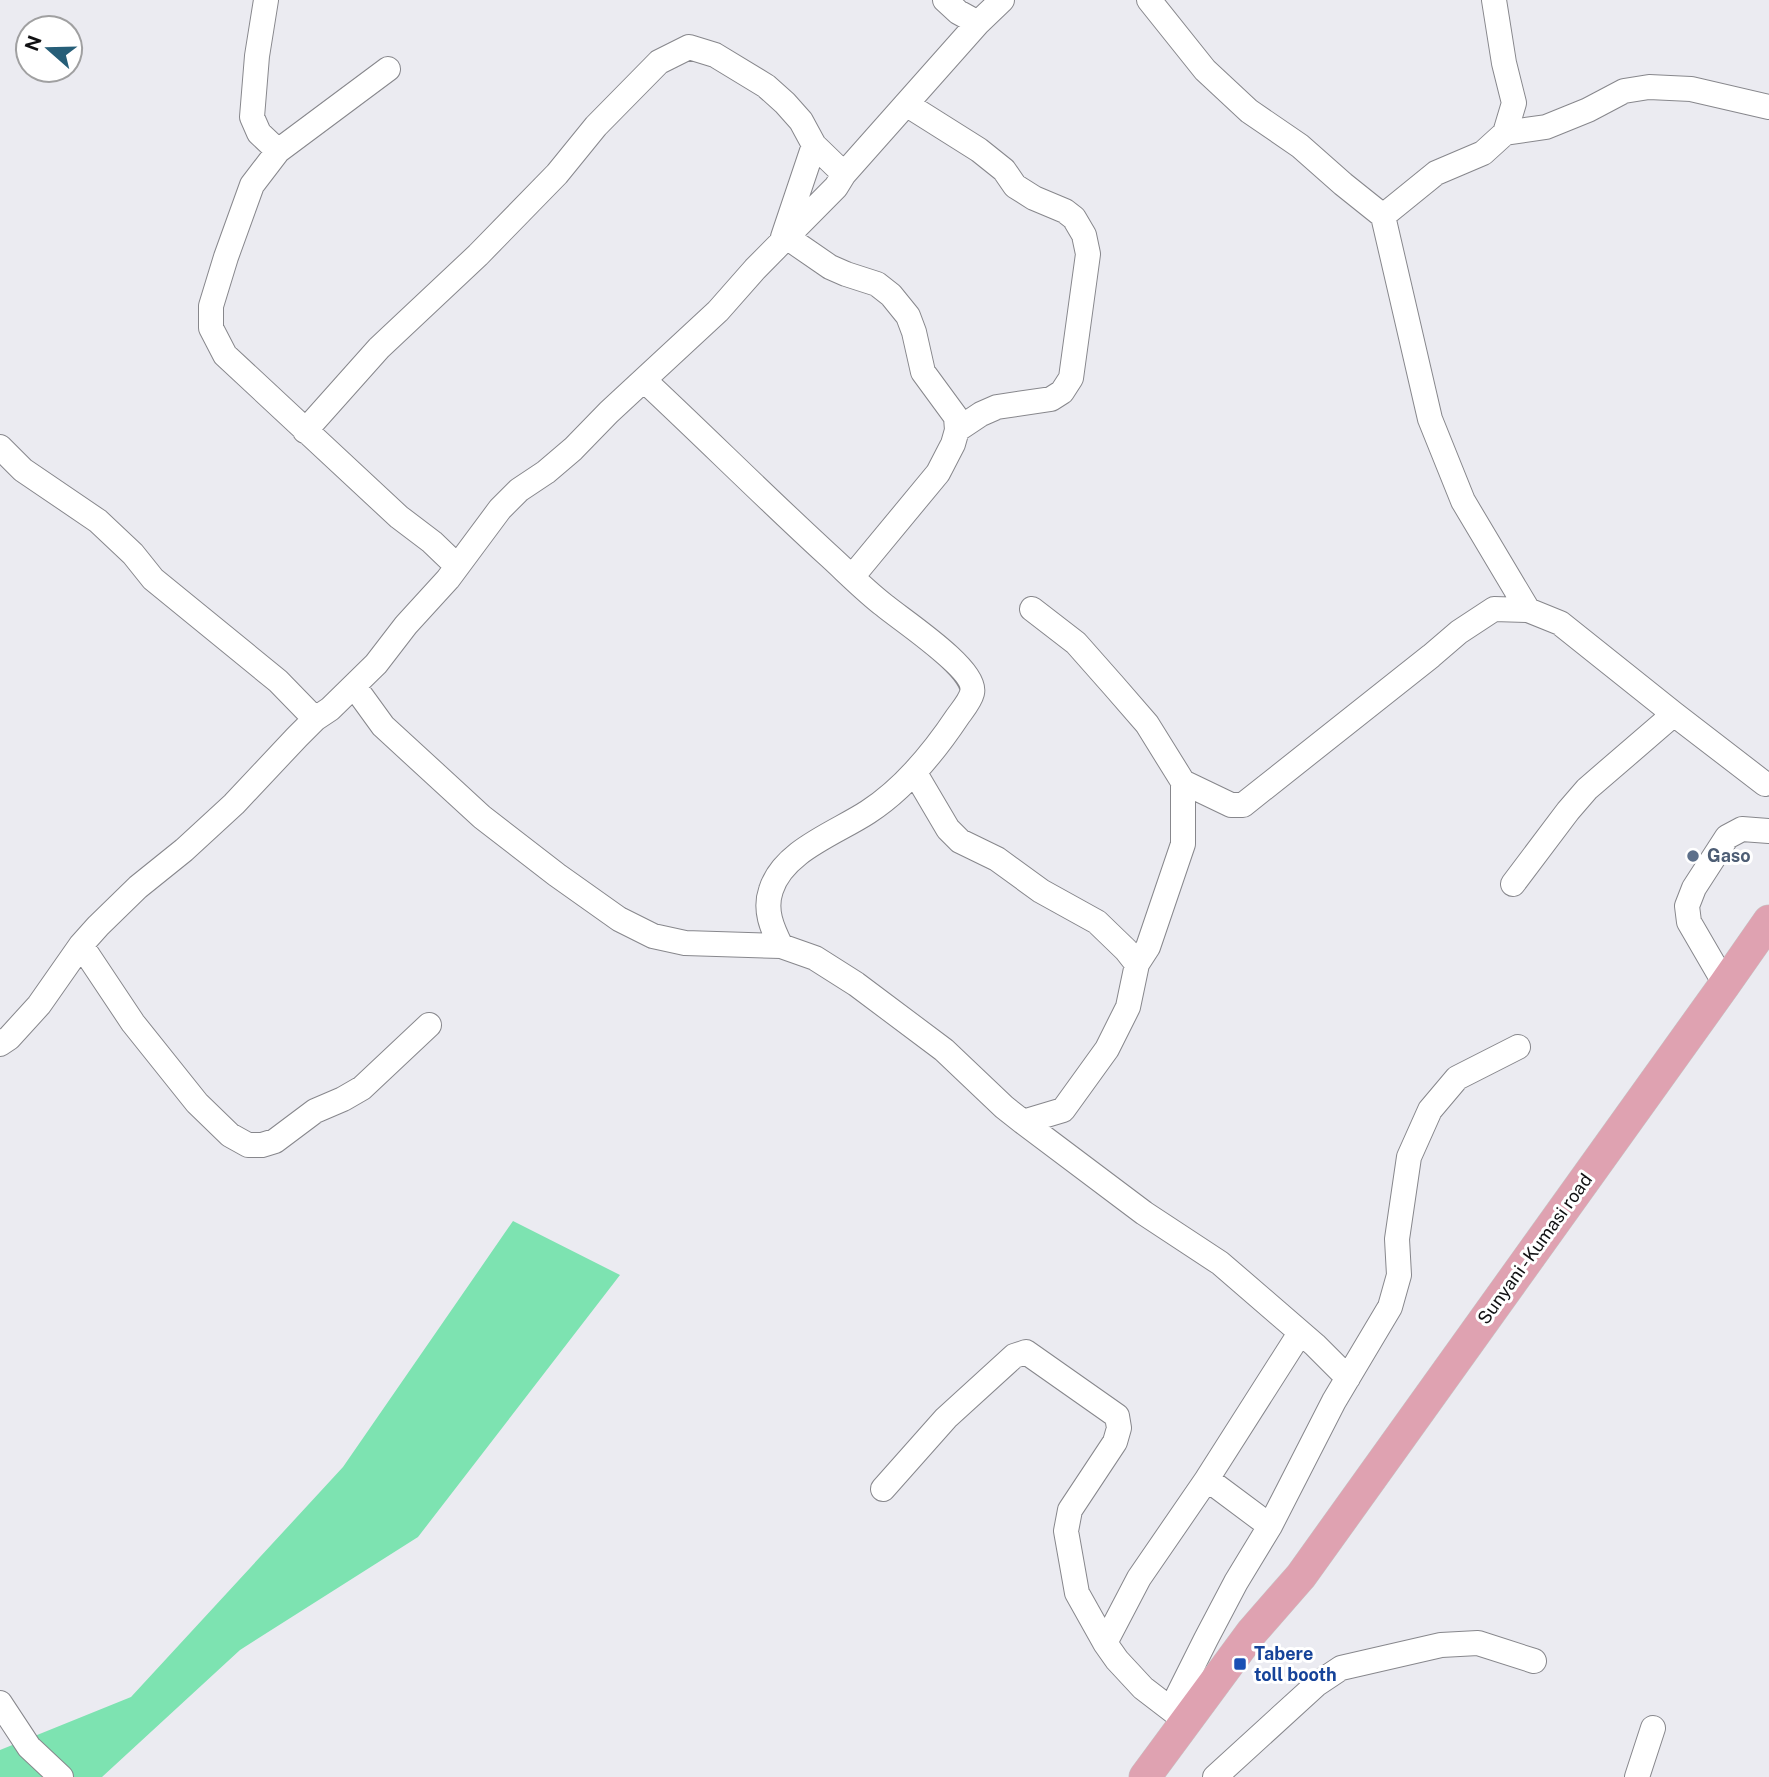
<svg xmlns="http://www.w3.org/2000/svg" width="1769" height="1777" font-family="'Public Sans',sans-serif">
<rect width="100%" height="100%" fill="#ebebf1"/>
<path fill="#7de3b1" d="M513 1221 620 1275 418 1537 240 1650 102 1777H0V1750L131 1697 343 1467Z"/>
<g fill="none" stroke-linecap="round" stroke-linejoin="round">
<defs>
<path id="minor" d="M266 0 257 56 252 117 259 133 278 151
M945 0 958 12 978 23
M1149 0 1205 70 1249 111 1300 146 1343 184 1383 216 1436 173 1483 153 1505 133 1514 103 1504 63 1494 0
M388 69 278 151 252 185 226 257 211 306V328L225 355 399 517 432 542 457 566
M906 104 979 150 1004 170 1015 186 1034 198 1065 211 1074 218 1084 235 1088 254 1071 378 1062 392 1051 399 997 407 981 414 957 430
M1505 133 1546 127 1588 110 1624 91 1649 87 1691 89 1769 107
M1383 216 1430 419 1463 501 1528 610
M783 237 814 145
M788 238 830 267 846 274 877 284 891 295 908 316 914 332 923 372 956 417 957 430 953 444 938 473 852 577
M645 381C706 438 764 496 826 553 845 570 864 590 885 606 903 621 978 670 972 693 970 701 963 709 958 716 934 752 905 788 868 812 836 833 783 851 771 890 764 910 772 928 781 946
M305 431 379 348 478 255 557 174 596 126 659 62 689 47 715 55 766 86 785 103 801 121 814 145 844 174
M0 447 23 470 98 521 133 554 153 579 278 681 315 719
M1032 609 1076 643 1114 686 1147 724 1183 782V844L1148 947 1137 964
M354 686 383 726 482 817 557 875 619 919 653 936 685 943 781 946 815 958 856 984 944 1050 1004 1107 1023 1122 1144 1213 1220 1263 1315 1345 1348 1378
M915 773 948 829 960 841 997 859 1041 891 1097 922 1126 950 1137 964 1128 1007 1107 1049 1063 1110 1023 1122
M1183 782 1231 805H1243L1431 656 1459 632 1494 609 1528 610 1560 623 1674 714 1765 784
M1513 884 1568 811 1587 789 1674 714
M81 945 133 1023 197 1103 230 1135 248 1145H262L275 1141 315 1111 343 1099 362 1088 429 1025
M1725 984 1689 922 1687 906 1694 888 1727 837 1742 829 1769 831
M0 1044 9 1038 39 1005 81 945 98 926 138 887 184 850 234 804 297 737 315 719 330 709 376 664 406 625 448 579 500 509 519 490 546 472 573 449 609 412 718 311 755 269 836 187 844 174 978 23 1002 0
M1207 1479 1270 1526
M883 1489 946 1418 1014 1356 1026 1352 1117 1416 1119 1428 1115 1442 1070 1510 1066 1531 1077 1593 1105 1643
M0 1703 29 1747 61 1777
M1173 1711 1143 1688 1117 1660 1105 1643 1139 1578 1207 1479 1300 1333
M1187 1722 1173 1711 1178 1695 1206 1639 1236 1582 1270 1526 1334 1401 1390 1307 1399 1275 1397 1239 1409 1157 1430 1110 1457 1078 1518 1047
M1215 1777 1317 1684 1341 1668 1441 1645 1478 1643 1534 1661
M1637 1777 1653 1728"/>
<path id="major" d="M1145 1777 1252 1632 1301 1576 1725 984 1769 921"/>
</defs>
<use href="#minor" stroke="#87878c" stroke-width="26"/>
<use href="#major" stroke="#c6c6c6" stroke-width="33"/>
<use href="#minor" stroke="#fff" stroke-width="24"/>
<use href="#major" stroke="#dfa2b1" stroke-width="32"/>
</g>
<circle fill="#5c6f8a" stroke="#fff" stroke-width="2.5" cx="1693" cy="856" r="7"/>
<rect fill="#1a4fb4" stroke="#fff" stroke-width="2.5" x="1233" y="1657" width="14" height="14" rx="3.5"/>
<g text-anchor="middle" stroke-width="6" stroke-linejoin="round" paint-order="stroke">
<g font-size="18" font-weight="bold" fill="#4e5e75" stroke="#fff" text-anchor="start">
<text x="1707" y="862">Gaso</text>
</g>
<g font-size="18" fill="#111113" stroke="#fff">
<text transform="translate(1535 1249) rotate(-54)" y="6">Sunyani - Kumasi road</text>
</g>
<g font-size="18" font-weight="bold" fill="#164399" stroke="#fff" text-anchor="start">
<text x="1254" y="1660">Tabere<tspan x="1254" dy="21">toll booth</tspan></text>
</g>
</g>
<g transform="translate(49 49) rotate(290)"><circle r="33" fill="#ffffff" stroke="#a0a0a1" stroke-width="2"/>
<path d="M0-5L12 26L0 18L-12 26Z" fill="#265e78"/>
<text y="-10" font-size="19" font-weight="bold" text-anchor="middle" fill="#111113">N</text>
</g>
</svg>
